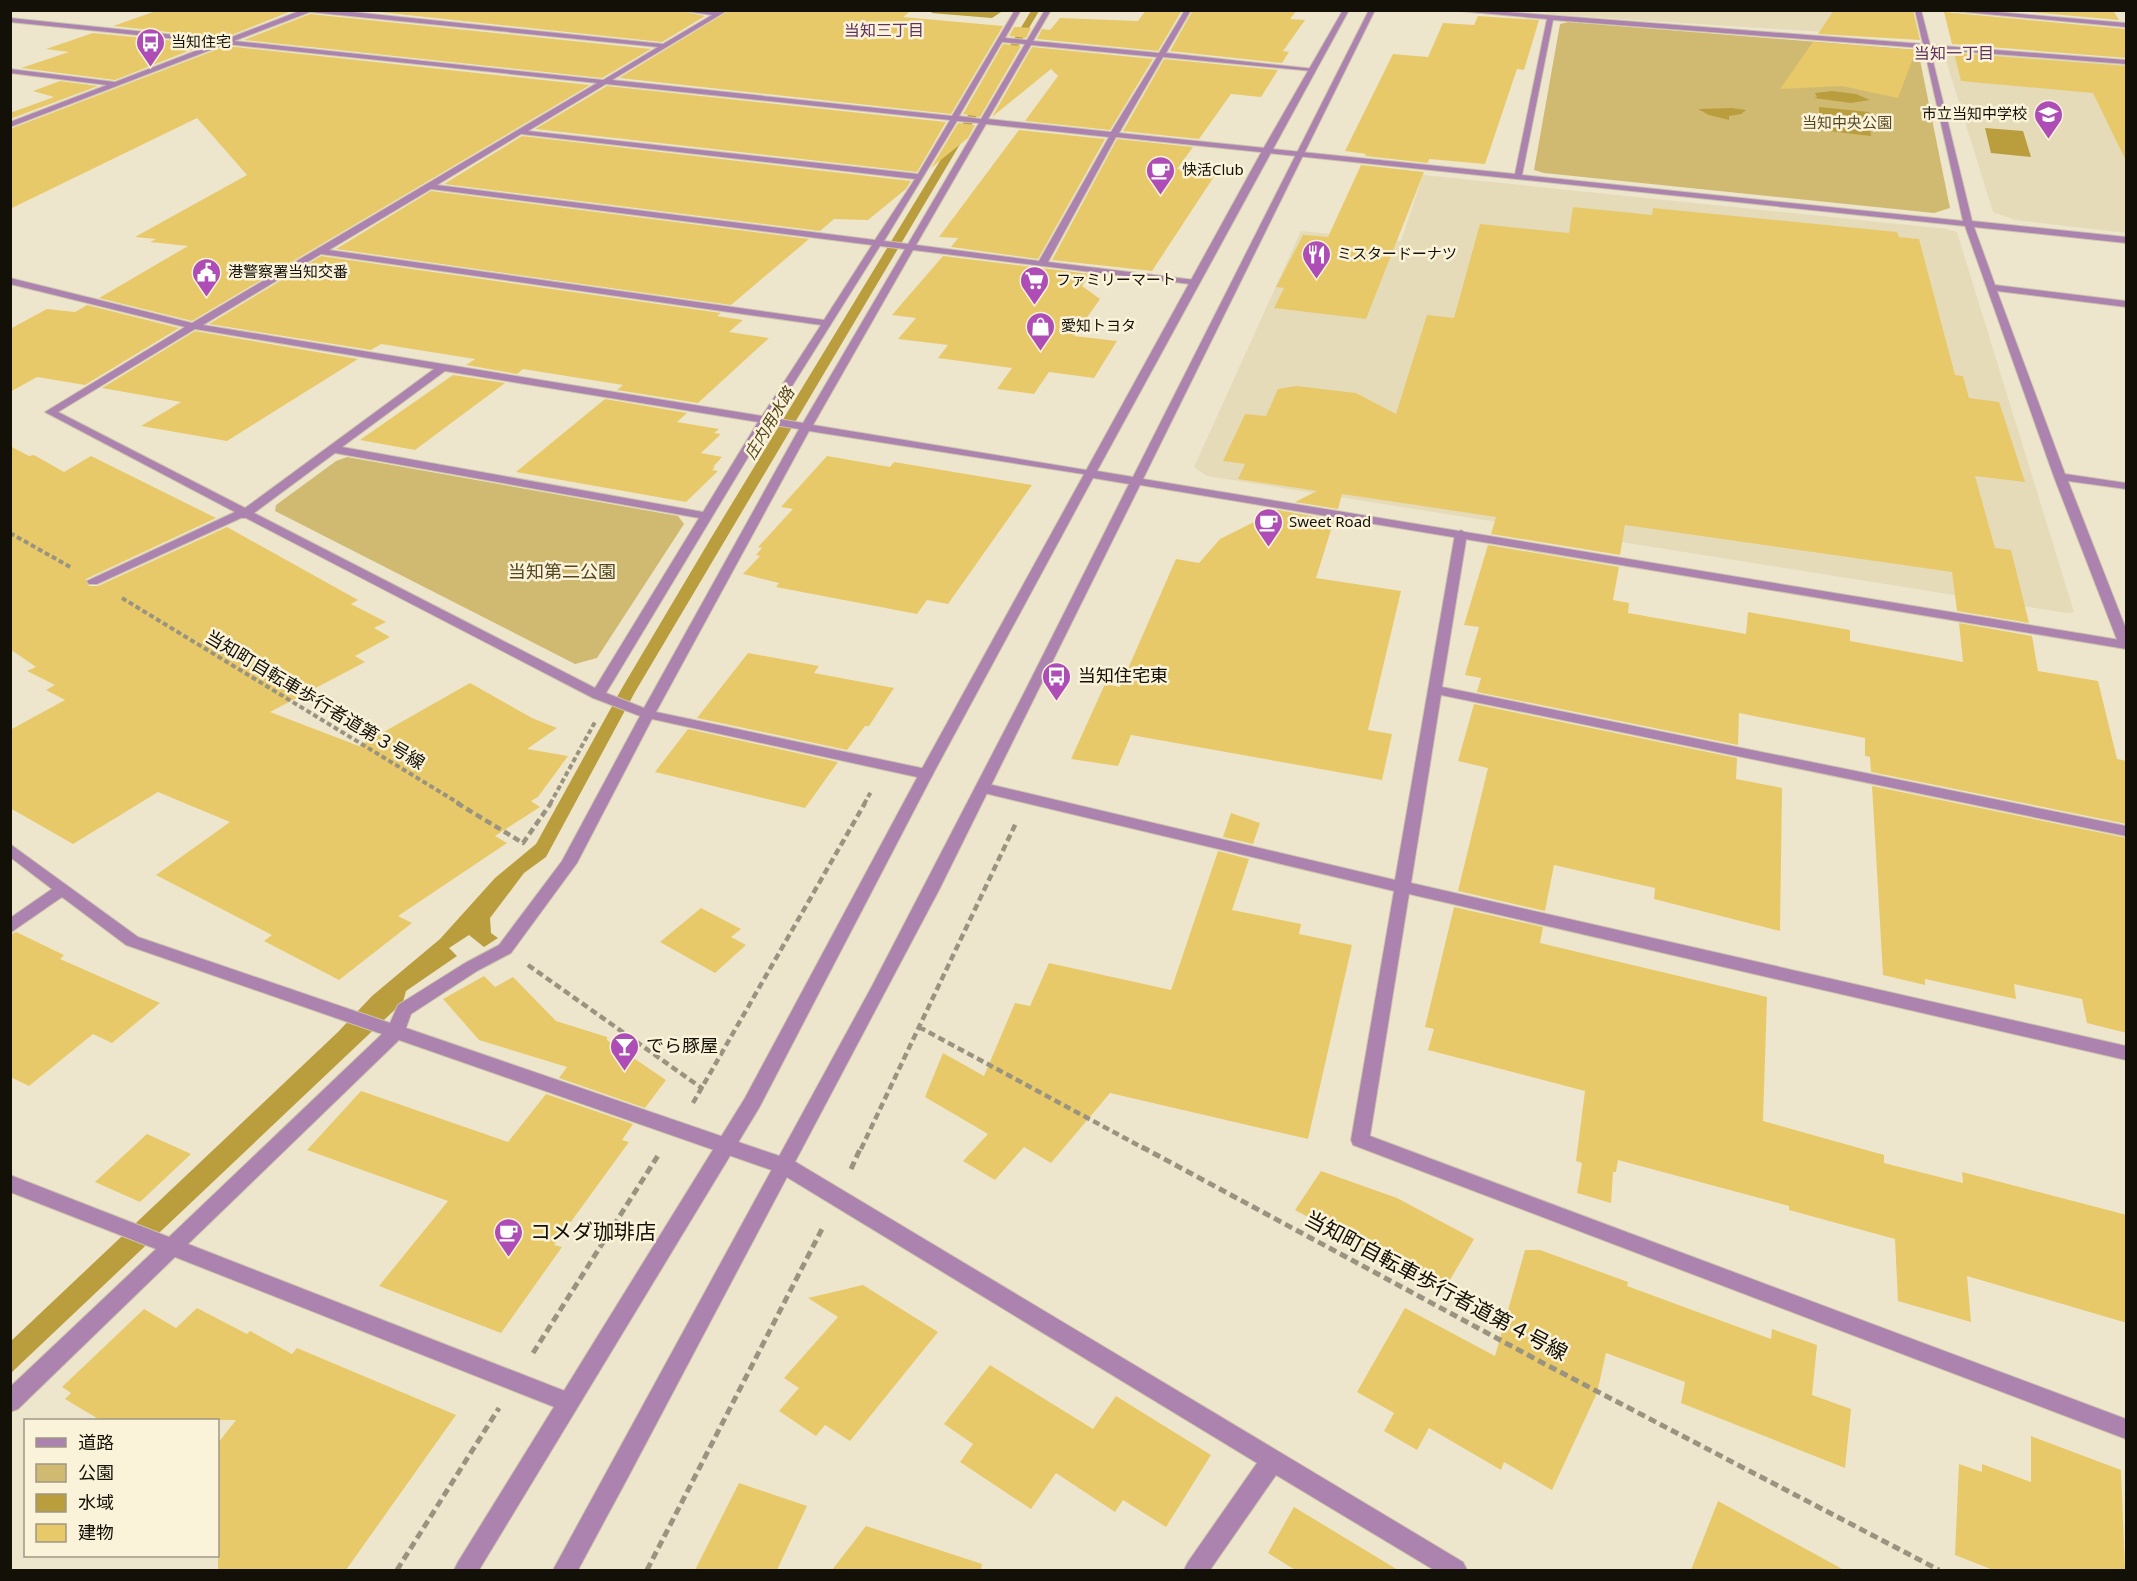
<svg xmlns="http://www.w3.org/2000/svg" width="2137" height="1581" font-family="'Noto Sans','Noto Sans JP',sans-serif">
<rect width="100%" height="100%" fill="#eee6cc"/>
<path fill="#e5dbb9" d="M1546 10 1909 11 1915 38 1545 14Z
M1943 51 2126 65V233L2015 220 1993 212Z
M1423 175 1947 229 1957 232 2074 612 2067 613 1207 476 1194 467 1301 231 1401 241Z"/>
<path fill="#d0ba72" d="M1568 22 1918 50 1950 208 1934 213 1544 173 1534 170 1560 24Z
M347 457 678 516 684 524 597 658 575 664 275 511 276 505 336 461Z"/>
<path fill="#ba9d3c" d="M935 10 1001 12 992 18 931 13Z
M1031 11H1039L635 692 546 857 524 873 490 918 491 933 498 938 484 947 469 935 449 948 457 956 406 991 403 1002 11 1373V1341L338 1032 372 996 440 939 495 878 536 844 622 688 711 538Z
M1832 91 1856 94 1870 100 1851 103 1814 98 1817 97 1815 93Z
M1819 107 1869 112 1871 136 1819 130Z
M1732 108 1746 110 1741 114 1729 116V120L1709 115 1698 109Z
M1985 128 2023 131 2031 157 1991 153Z"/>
<path fill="#e7c96a" d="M159 10H294L224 38 113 26Z
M360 10H676L705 16 662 42Z
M730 10H912L903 17 1003 26 951 114 619 78Z
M1146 10H1182L1158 51 1037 39 1042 29 1050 30 1060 18 1138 21Z
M1193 10H1297L1290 19 1305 20 1283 51 1289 52 1282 63 1170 51Z
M1834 10H1913L1920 40 1818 34Z
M2006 10H2113L2119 20Z
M1944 12 2125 29 2127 58 1952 44Z
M310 14 651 49 602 78 244 40Z
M1478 16 1539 20 1524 70 1517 69 1485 164 1429 159 1428 163 1365 156 1366 154 1345 151 1393 54 1428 57 1443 23 1474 25Z
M1014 27H1018L1031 28 1026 38 1009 36Z
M93 33 206 44 115 80 21 68 69 52 46 49Z
M1813 42 1916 50 1898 98 1842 86 1780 89Z
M1003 44 1021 46 980 117 963 114Z
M226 46 590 85 192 321 99 298 188 246 150 242 156 239 135 237 247 175 197 118 10 209V129Z
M1032 47 1153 59 1110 130 1025 121 1058 76 1051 69 992 117Z
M1954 53 2127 66V163L2093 93 1961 81Z
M1164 59 1278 70 1261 97 1231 94 1199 139 1123 131Z
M60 81 98 86 10 119V113L54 97 33 91Z
M607 86 946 122 917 172 535 129Z
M958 123 975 125 968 138 931 168Z
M1019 130 1105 139 1038 259 951 247 958 238 939 237Z
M522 136 911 181 906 189 868 220 834 219 820 231 444 184Z
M1117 139 1193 147 1177 169 1211 172 1209 175H1215L1152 271 1052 260Z
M1361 165 1424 172 1366 319 1274 308 1284 288 1276 287 1303 235 1328 237Z
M431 191 809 239 731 305 336 249Z
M1573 207 1652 215 1653 208 1897 232 1899 237 1919 239 1955 375 1963 376 1969 398 1999 402 2025 482 1975 476 1995 548 2011 550 2029 623 1957 611 1952 572 1625 525 1620 555 1491 534 1496 517 1342 494 1338 509 1295 502 1317 491 1238 479 1245 464 1223 461 1245 414 1266 416 1278 389 1296 386 1356 393 1396 414 1427 315 1454 318 1480 224 1569 233Z
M321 256 721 313 717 316 743 320 729 332 769 338 698 403 617 390 623 385 523 369 517 374 466 365 475 359 381 344 371 350 209 324Z
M943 256 1090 274 1082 286 1100 299 1074 336 1117 341 1094 378 1049 372 1034 394 997 389 1012 368 938 358 948 345 898 339 916 318 892 315Z
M87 305 179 328 85 385 37 377 10 392V329L47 309 75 312Z
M195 331 358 359 227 441 141 426 181 402 102 388Z
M453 375 505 383 415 450 360 440Z
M605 399 687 413 677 422 719 429 714 433 721 434 701 453 722 457 713 467H715L712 470 718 471 686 502 516 472Z
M10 446 29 456 34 455 64 472 91 456 216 518 86 579 89 586H98L227 527 358 600 351 604 386 622 374 628 390 637 355 656 365 662 270 712 359 746 470 683 532 718 557 728 527 749 568 756 538 797 531 801 540 807 495 836 507 843 398 916 412 923 339 980 264 941 272 935 156 875 230 822 158 792 73 844 10 808V730L65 700 46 690 55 685 27 671 36 667 10 649Z
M827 456 890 467 894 462 1032 485 948 604 927 600 917 614 776 587 779 583 743 574 760 556 756 555 762 548 758 547 793 509 781 507Z
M1278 510 1334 520 1316 578 1401 591 1368 730 1392 734 1382 780 1131 735 1118 766 1071 759 1105 684 1120 687 1176 559 1199 563 1220 539Z
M1488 545 1619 567 1613 600 1629 603 1628 613 1746 634 1748 612 1850 630V641L1963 662 1959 623 2032 636 2038 671 2098 681 2117 759 2127 761V824L1871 772 1870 757 1865 756V738L1739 713 1738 745 1477 692 1481 678 1465 675 1479 627 1464 625Z
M748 653 819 666 814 673 894 688 869 726H865L847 750 697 718Z
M1474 704 1737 758 1736 779 1782 788 1780 931 1654 899 1655 888 1554 865 1545 911 1458 891 1488 768 1458 761Z
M688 729 838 762 805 808 655 772Z
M1872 786 2127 838V1033L2087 1023 2082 999 2014 984 2016 999 1925 979V985L1883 975Z
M1231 813 1260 823 1253 844 1223 837Z
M1218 851 1249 859 1232 910 1301 924 1299 934 1352 945 1308 1139 1110 1093 1051 1163 1024 1147 995 1180 963 1161 988 1134 925 1097 943 1053 984 1076 1015 1003 1030 1006 1049 963 1171 990Z
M1454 907 1543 927 1540 943 1767 997 1763 1121 1884 1155V1163L1963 1183 1962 1172 2127 1215V1323L1967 1276 1971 1322 1898 1301 1895 1239 1789 1210V1206L1618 1160 1616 1172H1613L1611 1203 1577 1193 1582 1163 1576 1161 1585 1091 1428 1050 1434 1029 1425 1027Z
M701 908 741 929 731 937 746 945 715 973 660 942Z
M16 932 64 955 60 959 160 1003 112 1043 93 1034 29 1086 10 1077V935Z
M484 976 495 987 513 977 556 1021 607 1037V1040L666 1080 645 1108 559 1078 567 1067 479 1040 443 999Z
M361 1091 508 1142 546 1094 633 1124 622 1140 629 1142 554 1245 562 1247 501 1333 379 1286 448 1201 307 1150Z
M147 1134 191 1154 140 1202 95 1182Z
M1321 1171 1397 1198 1474 1239 1444 1290 1295 1210Z
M1525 1250H1540L1628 1282 1627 1286 1771 1339 1772 1329 1817 1345 1812 1395 1851 1409 1845 1468 1681 1403 1685 1382 1606 1353 1597 1393 1552 1490 1504 1462 1501 1470 1429 1428 1417 1450 1384 1431 1394 1413 1357 1392 1405 1308 1495 1356Z
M863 1285 938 1332 850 1441 825 1425 816 1436 779 1411 799 1388 784 1378 838 1317 808 1298Z
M197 1308 247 1334 250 1331 292 1354 297 1348 456 1415 346 1570H218V1443L236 1420H100L65 1399 71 1393 62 1387 144 1309 176 1328Z
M990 1365 1093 1429 1116 1396 1211 1455 1166 1527 1123 1500 1115 1512 1056 1473 1031 1509 960 1462 973 1444 944 1424Z
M2031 1436 2121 1470 2125 1570H1993L1955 1555 1959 1464 1982 1472V1464L2031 1482Z
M739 1483 807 1506 777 1570H695Z
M1718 1501 1844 1570H1691Z
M1294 1507 1398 1570H1295L1268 1553Z
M866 1526 982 1564 981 1570H832Z"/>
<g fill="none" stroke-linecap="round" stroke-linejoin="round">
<defs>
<path id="minor" d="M302 10H333L663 44 712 15 678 10H728L612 80 952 116 1015 10H1021L1005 38 1027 40 1045 10H1051L1033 41 1159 53 1185 10H1191L1166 53 1315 69 1312 71 1163 57 1119 133 1515 174 1547 19 1448 10H1482L1923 44 1915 10H1921L1930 45 2126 60V64L1930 49 1972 221 2126 237V243L1974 227 1995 285 2126 301V307L1997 291 2065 474 2126 483V489L2068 481 2126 629V649L2119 645 2054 477 1965 226 1116 137 1048 262 1195 280 1198 281V285L913 250 813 425 1092 471 1096 472V476L809 431 656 712 926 769 933 774 931 777 926 779 652 719 577 863 511 953 477 971 411 1014 406 1028 794 1161 1463 1562 1467 1570H1434L1276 1475 1210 1570H1184L1188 1562 1257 1463 780 1173 399 1040 188 1244 575 1395 578 1402 575 1409 567 1412 175 1257 18 1409 10 1412V1387L156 1249 10 1192V1175L169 1237 382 1034 126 945 62 897 10 933V918L52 889 10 857V844L138 937 390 1023 398 1005 465 963 499 945 562 861 640 716 593 698 246 518H241L97 584H89L87 581 235 512 45 412 185 327 10 284V278L192 323 597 83 226 44 10 127V122L107 85 10 73V69L115 82 216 43 10 22V18L224 40ZM310 12 658 47 603 80 234 41ZM1553 20 1924 48 1963 221 1522 175ZM1002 42 1025 44 981 119 959 116ZM1031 45 1157 57 1111 132 988 119ZM606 84 950 120 918 174 528 131ZM957 121 979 123 908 244 884 241ZM986 124 1109 137 1039 261 916 245ZM521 134 915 179 875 240 437 185ZM431 189 872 245 824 320 329 250ZM880 246 905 249 803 423 772 418ZM321 254 821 325 762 416 203 325ZM195 329 434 369 245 508 58 412ZM445 371 758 422 703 512 342 447ZM768 424 799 429 644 708 606 693ZM335 453 699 518 595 688 254 513Z
M1943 10H1974L2126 23V27Z
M1461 530 1467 534 1442 687 2126 826V836L1441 695 1411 883 2126 1046V1060L1409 894 1370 1136 2126 1419V1439L1353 1145 1351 1140 1394 891 984 793 977 788 984 783 1395 880 1455 534Z"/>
<path id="tertiary" d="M1343 10H1349L1097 471 1133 477 1369 10H1375L1143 479 2126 641V649L1140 485 939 890 626 1481 578 1570H553L871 988 1023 695 1129 484 1093 478 933 774 759 1108 479 1570H454L458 1562 745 1098 919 774 1262 151Z"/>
</defs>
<use href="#minor" stroke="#cbc4ac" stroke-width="2"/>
<use href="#tertiary" stroke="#cbc4ac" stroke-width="2"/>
<path stroke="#999380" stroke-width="4" stroke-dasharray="5 3" stroke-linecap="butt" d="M10 533 72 568
M122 598 460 804
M550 804 595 722
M864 804 872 790"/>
<path stroke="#999380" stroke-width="4.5" stroke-dasharray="7 4" stroke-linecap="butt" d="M457 803 523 843 551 803
M528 965 703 1089
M919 1027 1145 1149
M693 1103 865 803
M861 1149 1016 823"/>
<path stroke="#999380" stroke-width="5" stroke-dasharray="8 4.5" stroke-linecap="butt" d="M1142 1147 1541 1362 1939 1570
M851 1169 861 1147
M533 1353 659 1154
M397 1570 499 1408
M647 1570 823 1227"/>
<use href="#minor" fill="#ac82af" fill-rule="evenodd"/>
<use href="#tertiary" fill="#ac82af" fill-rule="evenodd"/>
</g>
<defs>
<symbol id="bus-pin" viewBox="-11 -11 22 30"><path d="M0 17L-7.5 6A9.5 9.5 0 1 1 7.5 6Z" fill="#ad4db5" stroke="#fbf3d9"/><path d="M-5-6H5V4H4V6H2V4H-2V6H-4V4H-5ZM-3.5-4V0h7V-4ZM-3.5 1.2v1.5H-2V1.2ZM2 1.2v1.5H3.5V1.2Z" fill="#fff"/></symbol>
<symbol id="school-pin" viewBox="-11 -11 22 30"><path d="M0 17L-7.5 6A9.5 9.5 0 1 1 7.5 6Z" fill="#ad4db5" stroke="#fbf3d9"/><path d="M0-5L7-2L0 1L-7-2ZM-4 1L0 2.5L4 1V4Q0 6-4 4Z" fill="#fff"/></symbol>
<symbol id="cafe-pin" viewBox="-11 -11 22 30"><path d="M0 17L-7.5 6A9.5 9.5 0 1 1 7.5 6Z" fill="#ad4db5" stroke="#fbf3d9"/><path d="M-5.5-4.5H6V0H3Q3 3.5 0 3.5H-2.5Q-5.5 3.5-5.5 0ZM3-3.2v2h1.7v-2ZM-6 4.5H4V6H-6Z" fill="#fff"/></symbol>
<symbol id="restaurant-pin" viewBox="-11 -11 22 30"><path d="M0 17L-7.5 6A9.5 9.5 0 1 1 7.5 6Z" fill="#ad4db5" stroke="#fbf3d9"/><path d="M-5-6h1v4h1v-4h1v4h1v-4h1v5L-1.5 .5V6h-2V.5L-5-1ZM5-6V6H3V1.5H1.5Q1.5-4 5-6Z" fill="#fff"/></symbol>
<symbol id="civic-pin" viewBox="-11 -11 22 30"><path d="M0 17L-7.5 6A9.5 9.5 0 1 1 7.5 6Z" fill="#ad4db5" stroke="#fbf3d9"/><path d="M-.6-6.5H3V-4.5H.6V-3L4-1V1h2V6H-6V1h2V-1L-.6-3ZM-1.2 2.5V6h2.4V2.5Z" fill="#fff"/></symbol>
<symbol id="supermarket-pin" viewBox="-11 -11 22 30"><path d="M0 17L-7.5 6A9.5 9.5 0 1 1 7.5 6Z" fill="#ad4db5" stroke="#fbf3d9"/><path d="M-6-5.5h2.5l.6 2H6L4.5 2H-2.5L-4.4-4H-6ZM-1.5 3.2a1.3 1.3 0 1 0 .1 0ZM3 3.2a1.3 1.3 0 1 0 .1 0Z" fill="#fff"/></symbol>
<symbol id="shop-pin" viewBox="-11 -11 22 30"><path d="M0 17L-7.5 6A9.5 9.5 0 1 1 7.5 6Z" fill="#ad4db5" stroke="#fbf3d9"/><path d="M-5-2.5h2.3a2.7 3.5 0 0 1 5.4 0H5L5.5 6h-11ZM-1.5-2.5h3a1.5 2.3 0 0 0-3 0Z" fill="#fff"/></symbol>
<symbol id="bar-pin" viewBox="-11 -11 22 30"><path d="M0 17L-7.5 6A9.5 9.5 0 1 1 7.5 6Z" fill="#ad4db5" stroke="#fbf3d9"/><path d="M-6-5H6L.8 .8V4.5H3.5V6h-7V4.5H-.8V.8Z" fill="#fff"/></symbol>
</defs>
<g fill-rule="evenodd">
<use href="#bus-pin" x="134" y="26" width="33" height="45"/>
<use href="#school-pin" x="2032" y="98" width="33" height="45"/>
<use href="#cafe-pin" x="1144" y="154" width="33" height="45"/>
<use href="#restaurant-pin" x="1300" y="238" width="33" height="45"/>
<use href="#civic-pin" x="190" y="256" width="33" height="45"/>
<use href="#supermarket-pin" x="1018" y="264" width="33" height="45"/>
<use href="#shop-pin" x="1024" y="310" width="33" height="45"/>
<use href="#cafe-pin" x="1252" y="506" width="33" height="45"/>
<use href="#bus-pin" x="1040" y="660" width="33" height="45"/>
<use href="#bar-pin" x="608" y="1030" width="33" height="45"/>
<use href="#cafe-pin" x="492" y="1216" width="33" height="45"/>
</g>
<g text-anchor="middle" stroke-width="5" stroke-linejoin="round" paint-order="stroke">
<g font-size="15" fill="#131007" stroke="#fbf3d9" text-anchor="start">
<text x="171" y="47">当知住宅</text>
<text x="2027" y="119" text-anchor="end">市立当知中学校</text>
<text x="1182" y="175">快活Club</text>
<text x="1337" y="259">ミスタードーナツ</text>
<text x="228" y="277">港警察署当知交番</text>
<text x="1056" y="285">ファミリーマート</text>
<text x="1061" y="331">愛知トヨタ</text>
<text x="1289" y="527">Sweet Road</text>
</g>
<g font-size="15" fill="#54471f" stroke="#fbf3d9">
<text x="1847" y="128">当知中央公園</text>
</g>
<g font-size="16" fill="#5f3062" stroke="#fbf3d9">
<text x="884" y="36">当知三丁目</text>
<text x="1954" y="59">当知一丁目</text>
</g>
<g font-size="16" font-style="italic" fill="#53461e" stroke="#fbf3d9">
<text transform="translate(769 423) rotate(-59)" y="6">庄内用水路</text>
</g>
<g font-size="18" fill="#54471f" stroke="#fbf3d9">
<text x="562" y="578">当知第二公園</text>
</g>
<g font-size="18" fill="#131007" stroke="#fbf3d9" text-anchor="start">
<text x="1078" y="682">当知住宅東</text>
<text x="646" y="1052">でら豚屋</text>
</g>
<g font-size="18" fill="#131007" stroke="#fbf3d9">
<text transform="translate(315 700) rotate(31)" y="6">当知町自転車歩行者道第３号線</text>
</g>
<g font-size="21" fill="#131007" stroke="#fbf3d9" text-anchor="start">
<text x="530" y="1239">コメダ珈琲店</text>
</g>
<g font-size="21" fill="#131007" stroke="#fbf3d9">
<text transform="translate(1436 1286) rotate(28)" y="7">当知町自転車歩行者道第４号線</text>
</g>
</g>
<rect width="2137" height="1581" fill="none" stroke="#131007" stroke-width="24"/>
<rect x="24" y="1419" width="195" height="138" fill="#fbf3d9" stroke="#9e9885" stroke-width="1.5"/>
<rect x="36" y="1438" width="30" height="9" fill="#ac82af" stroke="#9e9885" stroke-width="1.5"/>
<text x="78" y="1449" font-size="18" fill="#131007">道路</text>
<rect x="36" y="1464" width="30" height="18" fill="#d0ba72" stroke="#9e9885" stroke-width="1.5"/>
<text x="78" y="1479" font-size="18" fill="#131007">公園</text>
<rect x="36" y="1494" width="30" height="18" fill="#ba9d3c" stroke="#9e9885" stroke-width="1.5"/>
<text x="78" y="1509" font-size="18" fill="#131007">水域</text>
<rect x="36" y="1524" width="30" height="18" fill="#e7c96a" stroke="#9e9885" stroke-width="1.5"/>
<text x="78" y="1539" font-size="18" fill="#131007">建物</text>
</svg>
